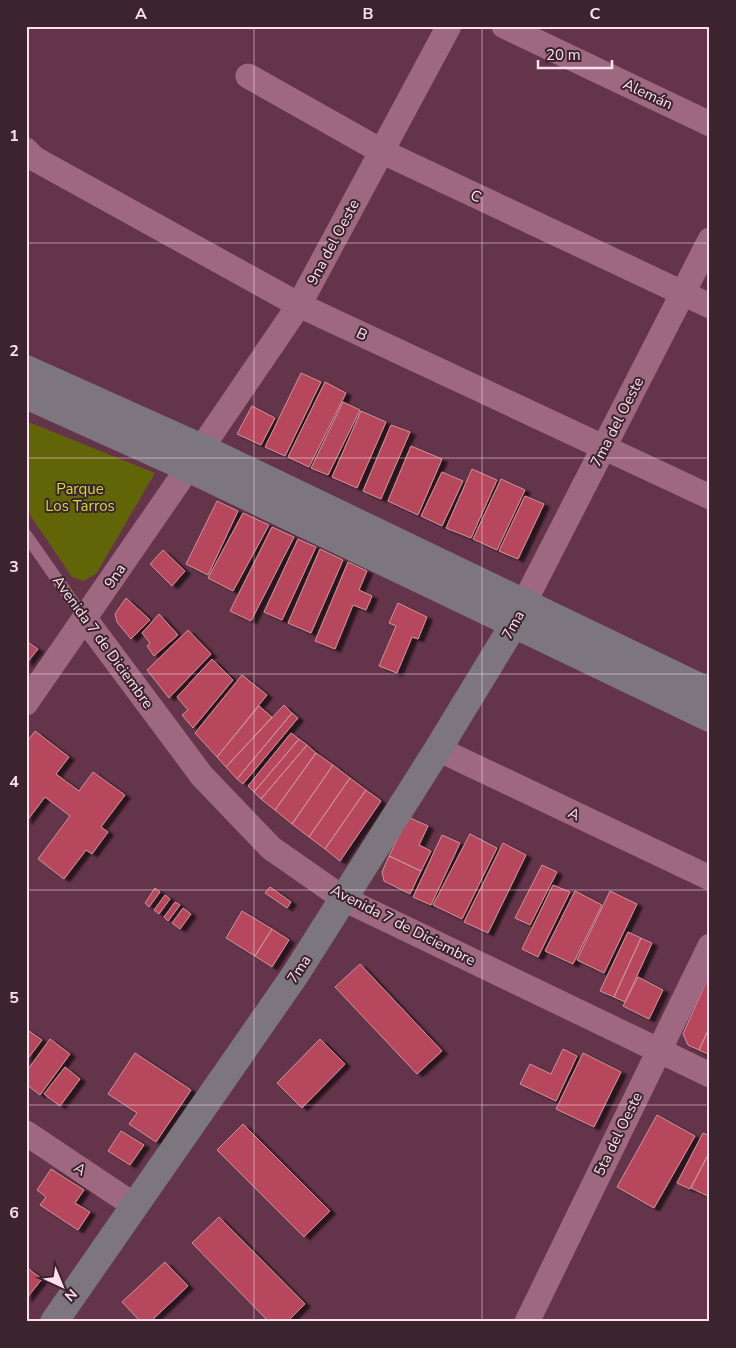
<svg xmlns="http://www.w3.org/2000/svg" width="736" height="1348" font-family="'Nunito Sans',sans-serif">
<defs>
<filter id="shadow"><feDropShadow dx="5.5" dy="3" stdDeviation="1" flood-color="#0009"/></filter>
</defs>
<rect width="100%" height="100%" fill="#64344a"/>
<path fill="#616507" d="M26 421 155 473 96 574 83 581 72 577 26 509Z"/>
<path fill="#b6475b" stroke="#cf9299" filter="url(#shadow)" d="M301 373 321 382 285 456 265 447Z
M325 382 346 393 309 467 288 457Z
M343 402 360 410 328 475 311 468Z
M252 406 275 418 261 445 237 434Z
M361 411 386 422 357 488 332 477Z
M391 425 410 432 381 499 363 491Z
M411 446 442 459 418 515 388 501Z
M472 469 497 480 471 538 446 528Z
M442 472 463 481 442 526 421 516Z
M501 479 525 490 497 550 473 539Z
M525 496 544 504 518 559 499 551Z
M217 501 238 511 208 575 186 564Z
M243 513 269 525 233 591 208 578Z
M272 527 294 537 251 621 230 611Z
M298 539 316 547 282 620 264 612Z
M320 549 343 560 311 633 288 623Z
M163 550 185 571 172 586 150 564Z
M348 562 367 571 359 590 372 596 366 610 353 605 335 649 315 641Z
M126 598 150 620 131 639 117 622 115 614Z
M398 603 427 617 418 639 412 637 397 673 379 666 396 626 389 623Z
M159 614 178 635 154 656 147 646 150 643 142 633Z
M188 630 211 654 169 698 147 670Z
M26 641 38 649 26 664Z
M212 659 233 680 193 728 182 715 188 710 177 697Z
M242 675 267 695 217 757 195 733Z
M284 705 292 713 237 779 226 767Z
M259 706 272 717 226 767 217 757Z
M292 713 298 718 243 784 237 779Z
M35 731 69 757 56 774 79 791 93 772 125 795 101 827 108 832 92 854 86 850 64 879 38 859 70 816 45 797 26 822V743Z
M291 733 299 739 254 792 248 786Z
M299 739 307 745 261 799 254 792Z
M307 745 316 753 275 810 261 799Z
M316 753 333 765 292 824 275 810Z
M333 765 350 778 309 837 292 824Z
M350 778 366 790 325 849 309 837Z
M366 790 381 801 340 861 325 849Z
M408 817 428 826 419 845 431 851 421 871 389 856Z
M470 834 497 848 462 919 433 905Z
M442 835 460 843 431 905 413 897Z
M503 843 526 855 488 933 464 922Z
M389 856 421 871 410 894 384 881 382 872Z
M542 865 557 872 530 925 515 918Z
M553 885 570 892 538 957 522 949Z
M270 887 291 902 287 908 265 893Z
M155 888 160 892 149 907 145 903Z
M575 891 602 905 573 964 545 951Z
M610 891 637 904 604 973 577 960Z
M165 895 170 899 159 914 154 910Z
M175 902 180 905 168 921 164 917Z
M183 908 191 914 180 929 172 923Z
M242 911 272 929 255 956 226 938Z
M272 929 289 940 272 967 255 956Z
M628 932 641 938 614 997 600 991Z
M641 938 652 943 625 1002 614 997Z
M360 964 442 1051 417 1074 335 987Z
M638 977 663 990 649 1019 623 1006Z
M706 982 710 984V1026L699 1050 688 1045 683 1034Z
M710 1026V1055L699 1050Z
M26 1029 42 1040 26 1061Z
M50 1039 70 1054 40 1095 26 1084V1072Z
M320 1039 345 1064 302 1108 277 1083Z
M563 1049 577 1056 556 1101 520 1084 530 1064 551 1074Z
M135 1053 191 1090 156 1142 129 1124 137 1113 108 1094Z
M583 1053 621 1072 594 1127 556 1109Z
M65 1067 80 1079 60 1106 44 1094Z
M657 1115 695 1136 654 1208 617 1187Z
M243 1124 330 1211 304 1237 217 1150Z
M121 1131 144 1145 130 1165 108 1151Z
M703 1133 710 1136V1151L690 1189 677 1183Z
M710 1151V1197L691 1188Z
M51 1169 84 1190 75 1203 90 1212 78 1230 40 1205 46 1197 37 1190Z
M219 1217 305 1304 287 1322H269L192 1243Z
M165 1262 188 1286 150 1322H141L122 1302Z
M26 1267 42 1279 26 1299Z"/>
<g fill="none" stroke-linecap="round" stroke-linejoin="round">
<path stroke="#9e6980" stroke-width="12" d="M26 535 85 619"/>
<path stroke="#9e6980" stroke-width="25" d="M504 26 710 124
M248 76 381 151 710 306
M26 150 35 159 299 305 710 497
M524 603 710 240
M85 619 202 776 271 848 344 899 710 1075
M26 703 177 484 299 305 449 26
M438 749 710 878
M26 1133 135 1206
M527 1322 710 946"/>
<path stroke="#7d767f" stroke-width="28" d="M26 369 202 448 710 692
M26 395 188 468 710 718
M54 1322 295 975 438 749 514 624 524 603"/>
</g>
<path fill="none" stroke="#fee0ec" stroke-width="1" stroke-opacity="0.55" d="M254 26V1322M482 26V1322M26 243H710M26 458H710M26 674H710M26 890H710M26 1105H710"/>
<g text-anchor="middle" stroke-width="4" stroke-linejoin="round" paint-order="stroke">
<g font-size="15" fill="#fee0ec" stroke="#3b242e">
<text transform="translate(648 94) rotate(25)" y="5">Alemán</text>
<text transform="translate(476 196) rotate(25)" y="5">C</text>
<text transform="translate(333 242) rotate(-62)" y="5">9na del Oeste</text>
<text transform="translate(362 334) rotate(25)" y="5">B</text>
<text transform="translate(617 422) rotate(-63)" y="5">7ma del Oeste</text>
<text transform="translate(115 576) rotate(-56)" y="5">9na</text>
<text transform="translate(513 625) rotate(-61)" y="5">7ma</text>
<text transform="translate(103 642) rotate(54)" y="5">Avenida 7 de Diciembre</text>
<text transform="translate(574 814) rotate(25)" y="5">A</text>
<text transform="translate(403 925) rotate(27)" y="5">Avenida 7 de Diciembre</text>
<text transform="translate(299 969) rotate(-57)" y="5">7ma</text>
<text transform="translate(618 1134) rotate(-64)" y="5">5ta del Oeste</text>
<text transform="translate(80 1169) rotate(34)" y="5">A</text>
</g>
<g font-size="15" fill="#d2d936" stroke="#3b242e">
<text x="80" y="494">Parque<tspan x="80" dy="17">Los Tarros</tspan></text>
</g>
</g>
<rect width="736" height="1348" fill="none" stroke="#3b242e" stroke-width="55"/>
<g transform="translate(62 1286) rotate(136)" stroke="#3b242e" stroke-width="4" paint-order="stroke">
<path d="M0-4L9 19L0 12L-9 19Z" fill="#fee0ec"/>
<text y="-8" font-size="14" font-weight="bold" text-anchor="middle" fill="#fee0ec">N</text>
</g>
<path d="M538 60v8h74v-8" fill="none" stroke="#fee0ec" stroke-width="2.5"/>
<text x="546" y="60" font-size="15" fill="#fee0ec" stroke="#3b242e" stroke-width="4" paint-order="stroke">20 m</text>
<rect x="28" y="28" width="680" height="1292" fill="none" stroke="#fee0ec" stroke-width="2"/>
<g font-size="16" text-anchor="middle" font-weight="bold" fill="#fee0ec">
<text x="141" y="19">A</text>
<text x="368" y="19">B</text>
<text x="595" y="19">C</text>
<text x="14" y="141">1</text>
<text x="14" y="356">2</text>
<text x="14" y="572">3</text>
<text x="14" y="787">4</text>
<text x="14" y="1003">5</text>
<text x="14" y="1218">6</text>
</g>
</svg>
